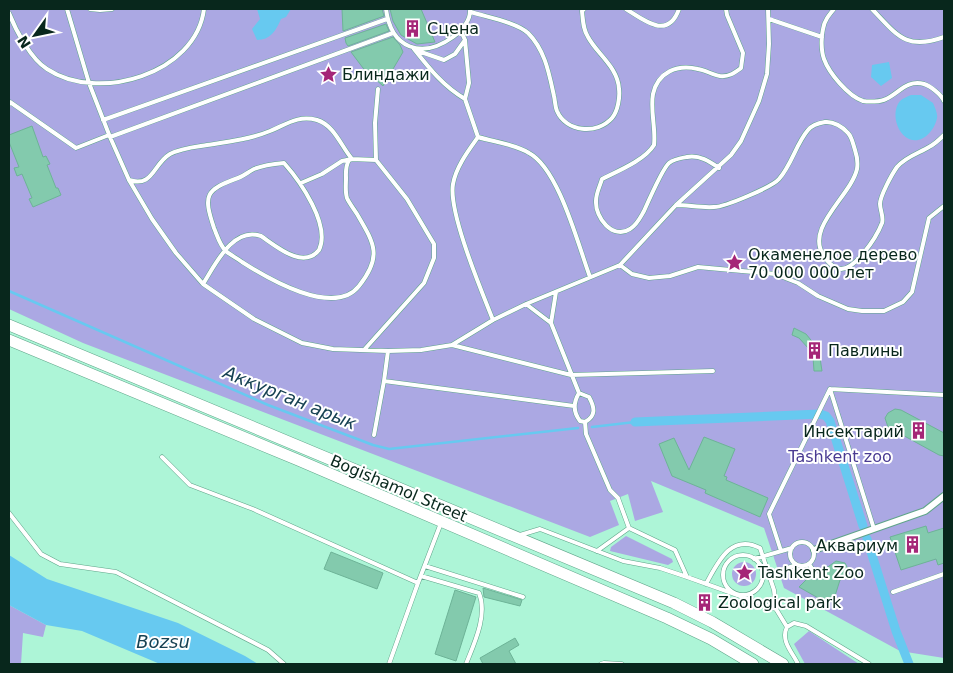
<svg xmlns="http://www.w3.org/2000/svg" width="953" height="673" font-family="'DejaVu Sans',sans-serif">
<rect width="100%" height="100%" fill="#adf5d7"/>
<path fill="#aba8e3" d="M9 9H944V658L900 651 784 588 764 528 651 481 663 512 635 521 628 494 610 501 619 525 590 537 83 343 9 309Z
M626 536 672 559 673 562 668 565 610 551 611 547Z
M732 574a12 12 0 1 1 24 0a12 12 0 1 1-24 0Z
M9 605 46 625 43 637 23 633 21 664H9Z
M809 631 859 664H805L794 644Z"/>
<path fill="#67c9f0" d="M257 9H291L286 17 281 19C276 31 270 40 257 40L252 29 260 19Z
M889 62 892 78 881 86 871 77 872 65Z
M911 95H921L933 103C935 108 938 114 937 118 935 130 922 145 909 139 896 133 891 112 900 101 903 98 907 97 911 95Z
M9 555 47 579 178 623 245 656 258 664H160L82 631 46 625 9 605Z"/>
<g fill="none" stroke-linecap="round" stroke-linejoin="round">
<path stroke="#67c9f0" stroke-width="2.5" d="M9 291 268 405 373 445 389 449 578 428
M592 427 635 422"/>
<path stroke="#67c9f0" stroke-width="9" d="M635 422 820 414 826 416 830 421 863 526
M867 539 896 631 909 664"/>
</g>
<path fill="#83caad" stroke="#6db397" d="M342 9H382L384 16 343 31Z
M390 9H421L435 42 417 44 401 35 393 21Z
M386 24 389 31 348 46 346 43 345 38Z
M393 37 400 45 403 52 383 86 363 68 351 52Z
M32 126 43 157 46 156 50 164 47 165 56 188H58L61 195 33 207 29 199 32 198 22 174 17 176 14 168 19 167 9 142V135Z
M794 328 806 334 815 345 820 358 822 371H814L813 357 809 349 799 338 792 335Z
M895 409 901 410 944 433V456L939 455 888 427 885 418 888 413Z
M704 437 735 449 724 476 727 477 726 480 768 498 760 517 705 493 706 490 672 476 659 444 674 438 689 470Z
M926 526 928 533 944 528V563L938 565 936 559 901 570 890 537Z
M331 552 383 573 377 589 324 569Z
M836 561 845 563 849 571 846 577 840 580 833 602 820 599 799 587 810 576 817 580 821 576H823L825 569Z
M483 588 522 600 520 606 484 597Z
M455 590 476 597 456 661 435 654Z
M515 638 519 645 509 651 516 664H483L480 658Z"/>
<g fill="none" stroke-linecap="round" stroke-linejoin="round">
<defs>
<path id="service" d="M67 9 89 83 110 137 129 180 152 219 176 253 203 284 254 319 302 343 333 349 388 351 421 350 452 345 493 320 526 304 620 265 676 205 731 155 741 141 759 101 767 74 769 44 768 9
M90 9 100 10 112 9
M386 9C391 48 421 60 453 37 462 30 471 21 470 9
M626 9C645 21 668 40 679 9
M834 9C829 15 824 21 823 29 821 37 821 51 824 59 829 73 848 96 863 101 868 102 881 102 886 99 898 94 907 79 924 84 930 86 941 94 944 101
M872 9C897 35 906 51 944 37
M471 12C486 17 516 22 528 33 545 50 549 73 554 96 555 100 555 106 557 111 566 132 597 135 612 118 618 111 620 97 619 89 618 67 597 54 588 37 583 29 583 21 582 11L584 9
M9 13C16 31 31 59 47 69 98 103 196 74 204 9
M769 19 822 37
M461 31 465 40 469 83 465 99 478 137
M414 49C429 68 443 86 465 99
M418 51 444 60 455 54 465 40
M9 104 10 102 76 148 109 135
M103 120 387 19
M110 137 393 33
M478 137C468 151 456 167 453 184 448 212 482 292 493 320
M478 137C494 142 515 144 529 153 559 169 578 245 590 277
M719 168C709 161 700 155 687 157 681 158 674 159 669 163 663 168 648 202 644 211 640 218 637 225 630 229 613 240 595 218 596 201 596 193 600 186 602 179 618 171 645 160 654 145 656 128 650 111 653 94 658 72 677 64 698 69 705 70 713 75 720 76 729 77 734 73 741 68L743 53 727 15 726 9
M129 180C153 188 153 164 170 154 181 148 194 147 207 145 227 142 251 139 270 131 287 124 298 115 317 120 334 125 341 146 352 159L349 160C345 167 346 172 346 179 346 184 345 192 347 198 349 203 354 209 357 214 374 243 383 256 359 286 334 318 267 278 242 262 237 258 230 255 226 251 220 246 217 235 214 228 203 195 205 190 238 178 244 176 248 172 254 169 264 165 273 164 284 163 300 181 331 225 319 250 303 270 276 246 261 236 233 226 215 265 203 284
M301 183 322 174 342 161 352 159 376 160
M676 205C688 205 701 208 714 207 725 207 772 187 779 179 792 164 796 144 808 130 812 125 819 123 825 122 833 121 843 127 848 133 852 137 853 144 855 150 857 156 858 163 857 169 851 196 804 228 824 256 827 261 831 266 837 268 853 275 877 236 882 223 884 217 880 210 880 204 880 196 892 174 897 167 905 157 919 153 929 147 935 144 940 139 944 135
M620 265 632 274 649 278 670 276 698 267 775 274 798 283 818 296 848 309 862 311H884L903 302 912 292 929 218 944 206
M556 292 551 323 579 393 589 397C595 408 596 416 585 422L586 434 610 490 618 498 629 528 675 550 687 577
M526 304 551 323
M452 345 571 375 713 371
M364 350 424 283 434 258V244L407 199 376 160 375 123 378 89
M384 381 574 406
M830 389 874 529
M830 389 944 395
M579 393C573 403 573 412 580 421L585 422
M374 435 384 381 388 351
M162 457 190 485 253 509 418 583
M9 513 41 554 60 564 116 572 268 650 284 664
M520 535 540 529 623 561 660 568 687 577 776 609 787 627C780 641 793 653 798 664
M790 554a12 12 0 1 1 24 0a12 12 0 1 1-24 0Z
M597 551 629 528
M781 551 769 514 830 389
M723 575a20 20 0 1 1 40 0a20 20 0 1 1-40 0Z
M754 559 792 548
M809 564 817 576
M425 566 523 597
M768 574 797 565
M421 576 479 593C488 615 474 644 466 664
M706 584C718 562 731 533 760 548L774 590 776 609
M893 592 944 574
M787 627 794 623 806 626 869 664
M389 664 418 583 441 523
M601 664 604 663 622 664"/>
<path id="pedestrian" d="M814 550 925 511 944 496"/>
<path id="secondary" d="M9 325 674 603 712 622 783 664
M9 340 298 460 667 618 711 639 753 664"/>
</defs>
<use href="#service" stroke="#5fa589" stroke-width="5"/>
<use href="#pedestrian" stroke="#5fa589" stroke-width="8"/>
<use href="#secondary" stroke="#5fa589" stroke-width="12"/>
<use href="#service" stroke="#fff" stroke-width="4"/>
<use href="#pedestrian" stroke="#fff" stroke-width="6"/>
<use href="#secondary" stroke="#fff" stroke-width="11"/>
</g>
<defs>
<symbol id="building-bare" viewBox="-9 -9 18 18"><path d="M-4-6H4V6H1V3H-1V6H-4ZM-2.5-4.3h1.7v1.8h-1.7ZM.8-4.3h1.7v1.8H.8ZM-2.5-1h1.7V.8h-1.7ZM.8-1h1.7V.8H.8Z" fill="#a52677" stroke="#fff" stroke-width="2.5" paint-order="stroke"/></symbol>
<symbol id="sight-bare" viewBox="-9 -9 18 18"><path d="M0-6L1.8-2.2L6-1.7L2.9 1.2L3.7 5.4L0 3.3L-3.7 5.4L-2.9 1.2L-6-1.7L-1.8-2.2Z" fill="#a52677" stroke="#fff" stroke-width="2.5" paint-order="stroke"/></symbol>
</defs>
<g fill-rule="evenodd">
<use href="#building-bare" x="400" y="16" width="25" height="25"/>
<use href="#sight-bare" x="316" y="62" width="25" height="25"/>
<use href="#sight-bare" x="722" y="250" width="25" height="25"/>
<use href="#building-bare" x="802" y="338" width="25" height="25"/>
<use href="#building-bare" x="906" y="418" width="25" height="25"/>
<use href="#building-bare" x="900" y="532" width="25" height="25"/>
<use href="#sight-bare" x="732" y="560" width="25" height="25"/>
<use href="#building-bare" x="692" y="590" width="25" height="25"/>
</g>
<g text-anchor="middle" stroke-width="4" stroke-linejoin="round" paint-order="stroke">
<g font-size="16" fill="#08271c" stroke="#fff" text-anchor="start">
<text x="427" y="34">Сцена</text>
<text x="342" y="80">Блиндажи</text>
<text x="748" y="260">Окаменелое дерево<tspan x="748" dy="18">70 000 000 лет</tspan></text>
<text x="828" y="356">Павлины</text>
<text x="904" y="437" text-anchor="end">Инсектарий</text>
<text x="898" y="551" text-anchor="end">Аквариум</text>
<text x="758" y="578">Tashkent Zoo</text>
<text x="718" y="608">Zoological park</text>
</g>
<g font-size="16" fill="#4a3b92" stroke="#fff">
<text x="840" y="462">Tashkent zoo</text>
</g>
<g font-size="16" fill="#08271c" stroke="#fff">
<text transform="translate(399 488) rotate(23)" y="6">Bogishamol Street</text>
</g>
<g font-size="18" font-style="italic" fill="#174253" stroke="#fff">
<text transform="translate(290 398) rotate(22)" y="6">Аккурган арык</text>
<text x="163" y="648">Bozsu</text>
</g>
</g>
<rect width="953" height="673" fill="none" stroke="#08271c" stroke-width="20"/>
<g transform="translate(35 35) rotate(237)" stroke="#ffffff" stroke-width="4" paint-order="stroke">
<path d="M0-4L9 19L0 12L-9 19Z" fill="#08271c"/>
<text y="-8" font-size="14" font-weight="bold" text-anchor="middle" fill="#08271c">N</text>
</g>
</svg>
